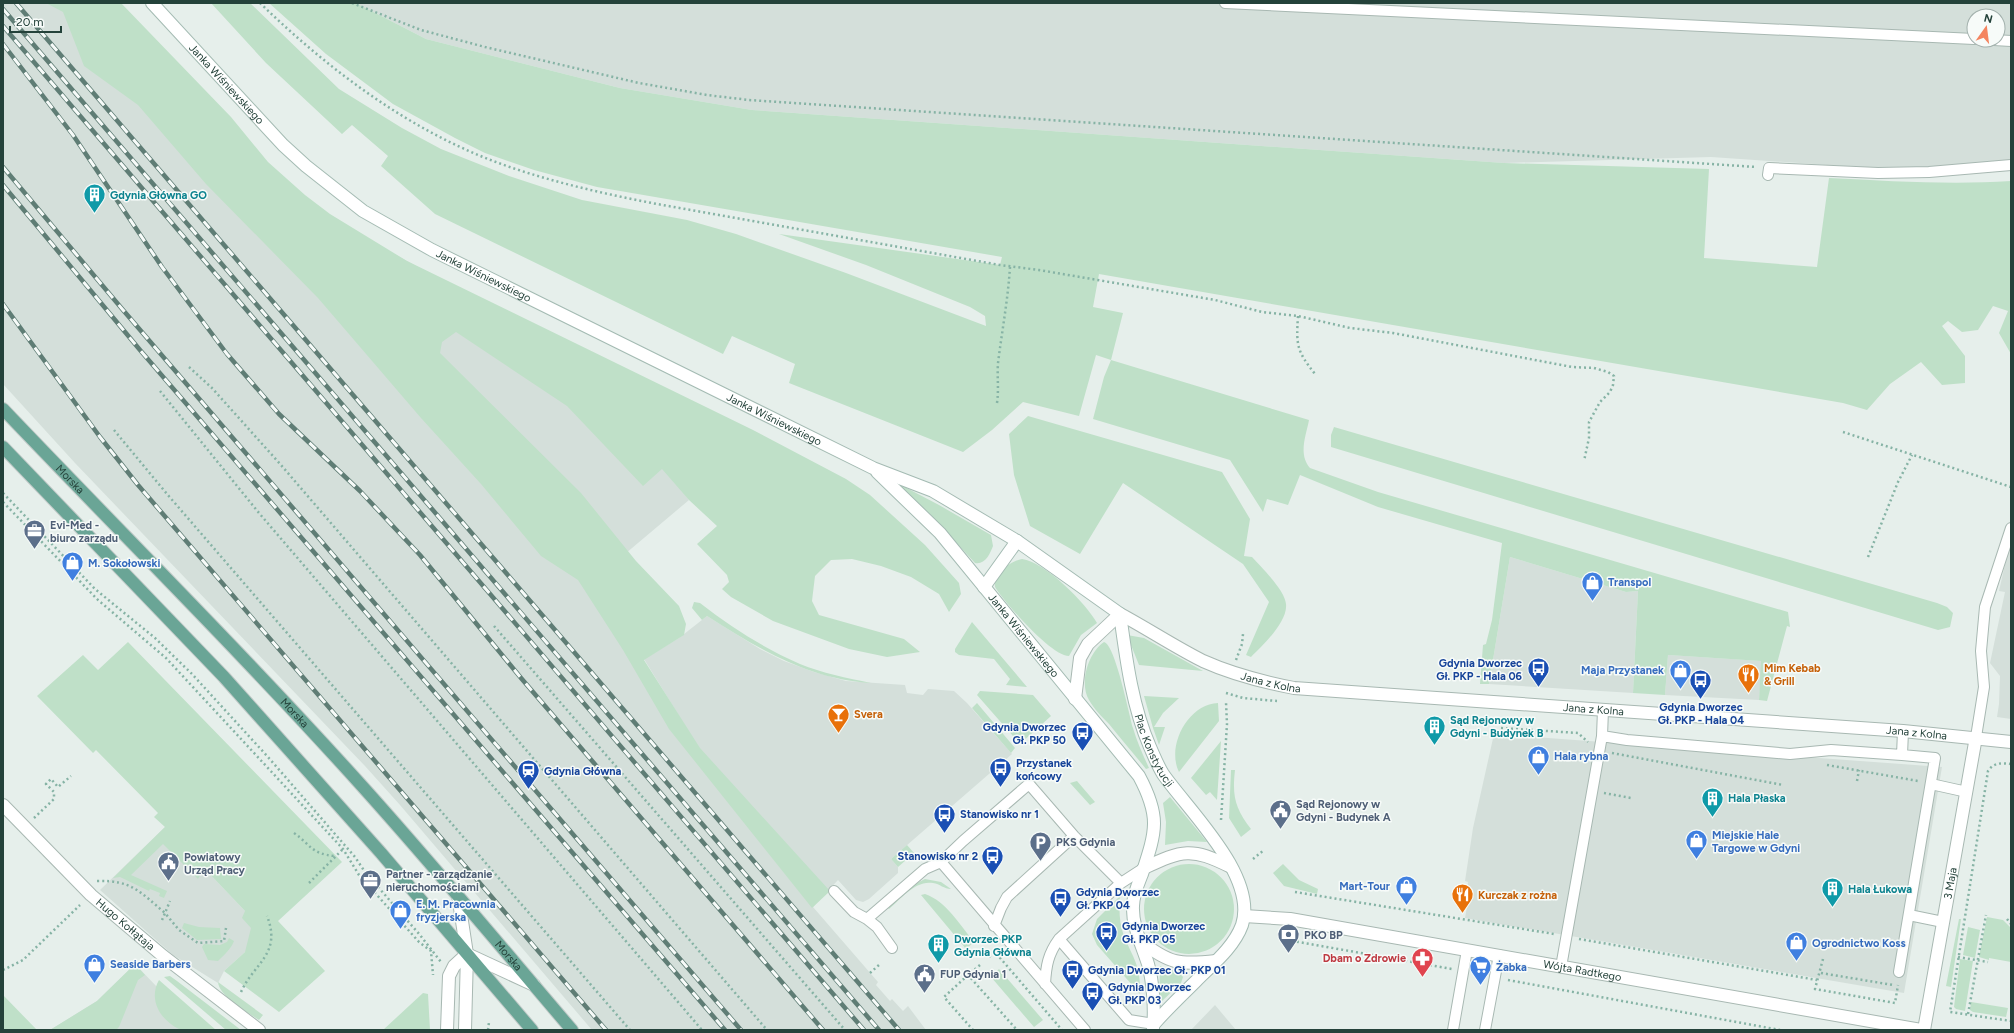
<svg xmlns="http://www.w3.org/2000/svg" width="2014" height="1033" font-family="Figtree,sans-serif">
<rect width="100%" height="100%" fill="#e6efeb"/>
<path fill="#d4dfda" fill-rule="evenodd" d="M3 3H96L286 195 486 304 605 386 689 500 587 586 692 737 644 659 679 638 707 616 760 649 784 661 814 672 846 681 905 685 907 693 923 695 928 689 954 691 967 703 1012 754 891 859 898 867V873L869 899 863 902 856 900 838 880 813 907 878 982 876 985 890 1001 892 999 903 1011 908 1006 926 1030H592L400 805 365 766 75 463 3 384Z
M356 3H2011V160L1900 170 1711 157 1504 163 752 110 620 88 426 39ZM1974 16H1998V40H1974Z
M2011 538V719L1997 717 1999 704 2000 676 1990 663 2005 592 1999 591Z
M1510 557 1626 592 1638 591 1633 693 1489 684Z
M1668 655 1762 661 1759 700 1665 695Z
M1494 734 1942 767 1904 993 1465 918 1467 907 1464 906 1468 882 1465 881 1473 828Z
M165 827 266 933 224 971 218 983 173 955 100 890Z
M135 964 181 1012 202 1030H50L97 1001Z
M1215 1005 1236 1030H1191Z"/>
<path fill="#bfe0c8" d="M46 3H121L231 117 268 162 305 195 330 214 407 261 753 430 846 479 870 495 925 545 959 583 961 594 949 612 939 594 911 577 881 566 852 559 831 560 815 576 812 601 819 615 904 639 920 652 887 657 849 649 773 621 731 597 722 589 729 582 727 575 697 544 717 526 689 500 662 469 643 486 567 406 456 332 442 342 440 353 581 493 636 561 679 606 686 624 684 635 644 660 700 748 830 891 812 908 669 729 623 650 578 580 541 556 481 484 421 418 318 298 206 184 138 105 84 66 63 12Z
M211 3H250L339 89 402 128 441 149 509 176 582 200 687 220 736 234 846 273 986 326 985 316 970 307 866 265 779 234 1000 265 1002 257 597 187 534 170 485 153 455 138 393 104 326 54 269 3H356L426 39 620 88 752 110 1504 163 1709 169 1704 258 1817 267 1829 178C1890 181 1950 185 2011 181V354L1999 333 2008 311 1993 306 1978 330 1962 332 1948 321 1942 326 1965 356V383L1942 385 1921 362 1890 384 1867 410 1843 403 1099 274 1093 307 1123 313 1111 360 1309 420C1306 436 1298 454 1310 468L1378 492 1788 612 1790 627 1787 626 1767 701 1759 700 1761 661 1668 655 1665 695 1633 693 1638 591 1626 592 1510 557 1489 684H1480L1483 645 1486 644 1492 620 1502 543 1378 507 1300 475 1288 505 1267 499 1263 512 1230 460 1093 419 1104 377 1111 360 1096 355 1079 416 1023 402 992 430 963 452 789 383 795 364 732 336 723 354 435 214 381 166 388 156 352 125 342 134 266 63Z
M1028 416 1222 472 1250 519 1244 556 1252 557C1261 567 1285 590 1286 604 1288 622 1262 646 1251 657L1246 655 1269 602 1243 564 1123 483 1080 554 1030 526 1014 475 1009 434Z
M1334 427 1937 603 1947 607 1953 613 1950 627 1938 630 1331 447V435Z
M897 483 939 505 991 535 993 546C990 554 985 565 975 563L931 515Z
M1022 559C1045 562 1086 603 1097 623L1081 635 1069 656C1051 656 1005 603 995 587 994 574 1010 561 1022 559Z
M694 602 700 603C731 627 763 648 800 664 822 673 847 678 871 683 808 679 759 649 707 616L702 620 692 608Z
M972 622 1027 687 1006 685 1010 679 994 659 959 655 955 652V649Z
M1127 635 1144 638 1203 671 1139 665Z
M128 642 342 862 278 921 325 971 279 1012 224 971 245 952 251 928 242 918 245 911 204 868 198 879 163 844 131 875 167 891 164 898 159 896 160 893 150 889 149 891 120 877 113 878 165 827 154 817 158 813 96 750 93 753 37 696 83 655 98 670Z
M1104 642C1115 644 1129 714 1133 728 1137 742 1143 755 1149 768L1146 769C1134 754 1121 739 1109 724 1102 717 1094 709 1089 700 1079 683 1088 653 1104 642Z
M980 691 1033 695 1051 716 1020 744 977 695Z
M1144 696 1179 698 1163 713 1154 727H1165L1159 745 1153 728Z
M977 703 1015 748 1011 753 972 708Z
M1218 703 1219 721 1179 772C1166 746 1188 704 1218 703Z
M1221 741 1217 800 1210 792 1206 795 1191 778Z
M1231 770H1235C1232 796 1235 808 1251 829L1241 837 1229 818Z
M1077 781 1095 802 1090 805 1070 783Z
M1170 797 1207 842 1188 841 1165 845 1166 822 1163 803Z
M907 845 914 853 898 867 891 859Z
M1144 909a45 45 0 1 1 90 0a45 45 0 1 1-90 0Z
M1283 864 1299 880 1318 889 1317 894 1284 886 1273 873Z
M925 879 941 882 951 889C944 889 940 884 933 883 915 880 901 899 889 909L887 907 915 884Z
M925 894C946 901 960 925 974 942L966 949 921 895Z
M1120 896C1119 909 1119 923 1124 936 1134 960 1141 966 1140 994L1097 945 1092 934 1097 919Z
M1987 917 2003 920 2011 928V962L1989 958V960L1979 957Z
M1959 919H1961L1951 987 1946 986Z
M184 923 199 927 220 928 221 939 197 940 182 928Z
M1968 927 1980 930 1975 958 1963 955Z
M229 938 234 941C231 949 224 955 218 961L208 960 202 947 204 944 220 945 227 942Z
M1960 959 1973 961 1965 1011 1956 1009 1954 1007Z
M135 964 145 975 138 980 119 1027 116 1030H50L97 1001Z
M1160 966 1179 972 1183 977 1181 983 1161 1002 1159 1001Z
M999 969 1043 1020 1034 1027 991 977Z
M170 976 177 981 241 1030H226L164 977Z
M159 980 216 1030C208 1030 185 1033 179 1029 160 1020 148 999 159 980Z
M218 982 263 1015 259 1020C247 1012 219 996 218 982Z
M423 993 428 994 430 1030H383Z
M3 995 37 1030H3Z
M1971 1002 2008 1008 2006 1017 1973 1012 1970 1010Z"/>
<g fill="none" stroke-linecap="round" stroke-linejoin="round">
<defs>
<path id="service" d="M1225 3 1974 39
M1994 40 2011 41
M1768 175 1769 168 1878 173 1929 172 2011 165
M1602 736 1627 740 1790 754 1831 750 1902 755
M1976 737 1984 687 1981 651 1985 607 2011 528
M1931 784 1967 792
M941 862 1085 1030
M834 891 854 912 867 919 877 927 892 948
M1909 915 1943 922
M867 919 925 869 941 862 963 841 1029 784 1074 836 1121 883
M994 926 1001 908 1007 897 1074 836
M1059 939 1129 1020 1154 1024
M1561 967 1602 736 1603 710
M1899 972 1935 758 1902 755 1903 731
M1045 984C1046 966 1048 954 1059 939L1121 883 1144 868
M1453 1030 1467 950
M1485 1030 1499 955"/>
<g id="minor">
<path id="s1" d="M3 805 91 895 163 956 259 1030"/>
</g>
<g id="tertiary">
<path id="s2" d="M1075 699 1080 658 1088 644 1120 614C1148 629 1175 647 1203 661 1232 674 1263 682 1294 688L1903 731 2011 742"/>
<path d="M1144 868C1183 850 1191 847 1231 867"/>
<path d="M458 895 467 954 465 1030"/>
<path id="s3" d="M1244 916 1290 919 1921 1030"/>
<path d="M1140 941C1170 964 1179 965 1216 961"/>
<path d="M467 954 534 985"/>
<path d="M447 1030 449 976 454 966 467 954"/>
<path id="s4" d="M1924 1030 1976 737"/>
</g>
<g id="secondary">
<path id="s5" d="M152 3 283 145 306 166 363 211 432 250 873 468 933 491 1017 541 1120 614C1126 658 1132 706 1150 747 1154 756 1158 766 1163 774 1188 810 1258 876 1242 925 1234 947 1213 964 1196 981 1182 995 1167 1009 1154 1024"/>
<path id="s6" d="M877 472 940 533 1139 776C1161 817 1156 831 1142 874 1138 884 1133 895 1133 906 1132 926 1142 945 1148 964 1153 981 1155 1010 1153 1028"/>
<path d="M984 587 1017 541"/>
</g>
<g id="primary">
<path id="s7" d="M3 409C123 535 246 657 362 786 434 866 502 948 572 1030"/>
<path d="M3 447 224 677 381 853 532 1030"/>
</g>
</defs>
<use href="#service" stroke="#a8b8b2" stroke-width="12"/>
<use href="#minor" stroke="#a8b8b2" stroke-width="14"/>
<use href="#tertiary" stroke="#a8b8b2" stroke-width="14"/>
<use href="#secondary" stroke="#a4bbb3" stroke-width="14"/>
<use href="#primary" stroke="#c2cac8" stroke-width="14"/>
<path stroke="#86b3a5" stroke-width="2.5" stroke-dasharray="2 3" stroke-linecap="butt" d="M260 3C326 67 402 125 488 159 542 180 600 193 657 204L1000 265 1039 270 1215 300 1262 312 1298 316 1350 328 1393 333 1572 367 1594 368 1608 372 1614 376 1613 385 1610 392 1600 402 1589 422V438L1584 461
M352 3 421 30 485 47 639 83 707 95 749 100 1756 167
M1298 316C1296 346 1297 351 1315 374
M189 367 212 388 281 465 767 1030
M160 391 259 513 702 1030
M997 403C999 389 997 377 998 363 1002 331 1008 299 1010 267
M114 430 167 494 630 1030
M1843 432 2011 487
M3 493 95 589 155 638 192 674 268 757 355 857 365 872 420 935 441 962
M3 502 98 600 166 658 343 849 359 875 419 942 431 951 433 975
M1868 557 1898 482 1912 455
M494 626 845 1030
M1236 660 1242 644 1243 634
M1226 693 1243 698 1277 701
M1501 728 1578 733 1588 742
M1612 753 1783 785
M2011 764C2002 763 1994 762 1988 771L1950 1012 2011 1021
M1827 765 1918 781
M1857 781 1859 770
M1604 793 1631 798
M34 818 54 799V792L46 784 51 779 58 787 71 776
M1221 820 1227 724 1226 702
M294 833C311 845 311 854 335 856
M1253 859 1264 850
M97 881C132 880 140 892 165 913L170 901
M309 883 343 849
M1295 892 1554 934
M2007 919 2011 924
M162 920 165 913 179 930 198 943 224 941 226 928
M1579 939 1817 980
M1287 940 1452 969
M989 957 995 952 1062 1030
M1958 957 1988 962
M1823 959 1815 989 1895 1003 1898 985
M980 965 968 975 1017 1030
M3 970 23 960 80 905
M870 973 880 964
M1821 973 1893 985
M968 975 944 997 973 1030
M1508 980 1780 1030
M241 992C254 963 282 954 267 916
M1968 1014 1986 915
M488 1030 489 1022"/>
<use href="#service" stroke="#fff" stroke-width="10"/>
<use href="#minor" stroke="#fff" stroke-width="12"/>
<use href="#tertiary" stroke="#fff" stroke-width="12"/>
<use href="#secondary" stroke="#fff" stroke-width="12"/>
<use href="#primary" stroke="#6aa596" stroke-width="12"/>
<defs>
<path id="rail" d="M16 3 899 1030
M3 9 879 1030
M3 26 864 1030
M3 44 73 135 162 267 227 354 279 414 360 491 420 555 521 678 823 1030
M3 167 123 310 741 1030
M3 185 140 350 725 1030
M3 304 100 437 138 485 606 1030"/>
</defs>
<use href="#rail" stroke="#5f7d75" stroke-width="4.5"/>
<use href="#rail" stroke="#f7fbf9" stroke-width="3" stroke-dasharray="9" stroke-linecap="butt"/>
</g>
<defs>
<symbol id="building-pin" viewBox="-11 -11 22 30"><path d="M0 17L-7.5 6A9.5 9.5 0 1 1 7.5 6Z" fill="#0f9aa8" stroke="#f7fbf9"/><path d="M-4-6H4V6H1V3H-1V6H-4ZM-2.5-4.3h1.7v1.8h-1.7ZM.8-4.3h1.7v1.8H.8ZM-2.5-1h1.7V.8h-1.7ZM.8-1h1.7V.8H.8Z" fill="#fff"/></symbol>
<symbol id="office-pin" viewBox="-11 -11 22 30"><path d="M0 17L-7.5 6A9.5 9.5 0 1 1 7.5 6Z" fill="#5c6f8a" stroke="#f7fbf9"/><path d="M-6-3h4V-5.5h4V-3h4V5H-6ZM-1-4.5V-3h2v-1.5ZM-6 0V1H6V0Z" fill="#fff"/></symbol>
<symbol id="shop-pin" viewBox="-11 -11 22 30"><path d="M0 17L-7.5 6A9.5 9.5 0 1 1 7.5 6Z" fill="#3f7fe0" stroke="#f7fbf9"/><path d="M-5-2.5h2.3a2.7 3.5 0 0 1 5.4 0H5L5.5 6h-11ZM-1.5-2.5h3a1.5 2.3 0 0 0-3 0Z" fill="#fff"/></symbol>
<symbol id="bus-pin" viewBox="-11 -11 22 30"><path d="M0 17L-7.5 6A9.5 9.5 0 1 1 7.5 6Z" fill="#1a4fb4" stroke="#f7fbf9"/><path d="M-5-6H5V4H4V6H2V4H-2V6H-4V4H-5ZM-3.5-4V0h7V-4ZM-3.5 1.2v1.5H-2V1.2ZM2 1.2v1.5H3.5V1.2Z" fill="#fff"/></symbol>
<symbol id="restaurant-pin" viewBox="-11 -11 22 30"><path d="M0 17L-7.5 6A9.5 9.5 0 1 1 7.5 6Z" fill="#e8710a" stroke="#f7fbf9"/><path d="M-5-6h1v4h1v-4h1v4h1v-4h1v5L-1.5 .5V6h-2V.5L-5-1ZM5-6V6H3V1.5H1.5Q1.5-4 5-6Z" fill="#fff"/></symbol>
<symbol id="bar-pin" viewBox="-11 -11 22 30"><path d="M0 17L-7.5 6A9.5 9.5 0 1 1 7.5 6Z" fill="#e8710a" stroke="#f7fbf9"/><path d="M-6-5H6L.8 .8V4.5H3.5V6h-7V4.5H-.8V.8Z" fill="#fff"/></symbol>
<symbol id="station-pin" viewBox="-11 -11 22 30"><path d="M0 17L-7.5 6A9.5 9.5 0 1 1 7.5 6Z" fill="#1a4fb4" stroke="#f7fbf9"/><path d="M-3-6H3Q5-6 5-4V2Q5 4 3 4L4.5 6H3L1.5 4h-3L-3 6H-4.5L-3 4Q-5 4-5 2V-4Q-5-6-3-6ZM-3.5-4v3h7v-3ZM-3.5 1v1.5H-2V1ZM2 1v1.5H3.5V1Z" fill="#fff"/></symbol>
<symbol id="civic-pin" viewBox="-11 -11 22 30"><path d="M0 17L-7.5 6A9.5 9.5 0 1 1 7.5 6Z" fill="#5c6f8a" stroke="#f7fbf9"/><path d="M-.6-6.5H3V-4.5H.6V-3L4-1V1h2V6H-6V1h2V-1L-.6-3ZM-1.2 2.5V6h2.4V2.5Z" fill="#fff"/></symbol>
<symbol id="parking-pin" viewBox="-11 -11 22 30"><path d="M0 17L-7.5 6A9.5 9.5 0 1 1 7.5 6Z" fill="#5c6f8a" stroke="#f7fbf9"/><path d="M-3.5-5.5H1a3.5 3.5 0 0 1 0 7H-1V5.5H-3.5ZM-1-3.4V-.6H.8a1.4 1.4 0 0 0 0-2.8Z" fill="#fff"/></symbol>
<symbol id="bank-pin" viewBox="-11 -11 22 30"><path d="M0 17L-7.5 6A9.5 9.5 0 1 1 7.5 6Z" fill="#5c6f8a" stroke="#f7fbf9"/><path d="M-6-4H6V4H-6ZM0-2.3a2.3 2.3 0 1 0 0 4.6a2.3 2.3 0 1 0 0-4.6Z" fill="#fff"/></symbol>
<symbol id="pharmacy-pin" viewBox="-11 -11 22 30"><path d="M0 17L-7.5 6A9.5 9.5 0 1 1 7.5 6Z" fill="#e0444e" stroke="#f7fbf9"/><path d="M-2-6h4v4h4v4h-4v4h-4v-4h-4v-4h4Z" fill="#fff"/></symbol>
<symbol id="supermarket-pin" viewBox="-11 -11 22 30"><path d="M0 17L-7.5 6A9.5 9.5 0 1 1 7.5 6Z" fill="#3f7fe0" stroke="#f7fbf9"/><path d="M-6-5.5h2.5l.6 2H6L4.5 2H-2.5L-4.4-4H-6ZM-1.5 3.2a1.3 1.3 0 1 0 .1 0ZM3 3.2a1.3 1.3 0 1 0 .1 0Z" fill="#fff"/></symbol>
</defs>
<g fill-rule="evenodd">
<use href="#building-pin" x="82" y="182" width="25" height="34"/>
<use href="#office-pin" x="22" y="518" width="25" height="34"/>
<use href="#shop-pin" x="60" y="550" width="25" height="34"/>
<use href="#shop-pin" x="1580" y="570" width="25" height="34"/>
<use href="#bus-pin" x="1526" y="656" width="25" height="34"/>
<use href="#shop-pin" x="1668" y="658" width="25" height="34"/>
<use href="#restaurant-pin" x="1736" y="662" width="25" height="34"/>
<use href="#bus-pin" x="1688" y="668" width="25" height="34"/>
<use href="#bar-pin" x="826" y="702" width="25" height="34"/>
<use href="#building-pin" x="1422" y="714" width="25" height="34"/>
<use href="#bus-pin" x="1070" y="720" width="25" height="34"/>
<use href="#shop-pin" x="1526" y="744" width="25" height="34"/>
<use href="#bus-pin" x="988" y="756" width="25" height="34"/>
<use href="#station-pin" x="516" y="758" width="25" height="34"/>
<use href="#building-pin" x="1700" y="786" width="25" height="34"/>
<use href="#civic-pin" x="1268" y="798" width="25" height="34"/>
<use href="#bus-pin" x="932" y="802" width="25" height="34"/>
<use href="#shop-pin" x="1684" y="828" width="25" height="34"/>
<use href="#parking-pin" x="1028" y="830" width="25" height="34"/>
<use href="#bus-pin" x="980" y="844" width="25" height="34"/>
<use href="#civic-pin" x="156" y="850" width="25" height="34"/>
<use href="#office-pin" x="358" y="868" width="25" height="34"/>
<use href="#shop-pin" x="1394" y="874" width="25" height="34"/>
<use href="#building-pin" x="1820" y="876" width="25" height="34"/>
<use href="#restaurant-pin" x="1450" y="882" width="25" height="34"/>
<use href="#bus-pin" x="1048" y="886" width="25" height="34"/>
<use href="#shop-pin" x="388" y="898" width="25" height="34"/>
<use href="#bus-pin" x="1094" y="920" width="25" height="34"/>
<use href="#bank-pin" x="1276" y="922" width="25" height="34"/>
<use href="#shop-pin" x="1784" y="930" width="25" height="34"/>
<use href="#building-pin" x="926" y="932" width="25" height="34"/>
<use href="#pharmacy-pin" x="1410" y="946" width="25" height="34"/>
<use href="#shop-pin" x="82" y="952" width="25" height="34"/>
<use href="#supermarket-pin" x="1468" y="954" width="25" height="34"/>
<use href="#bus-pin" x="1060" y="958" width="25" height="34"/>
<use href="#civic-pin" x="912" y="962" width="25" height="34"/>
<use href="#bus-pin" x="1080" y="980" width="25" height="34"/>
</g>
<g text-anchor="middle" stroke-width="3" stroke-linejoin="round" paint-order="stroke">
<g font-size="11" fill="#24423a" stroke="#f7fbf9">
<text dy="4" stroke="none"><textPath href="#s5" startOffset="110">Janka Wiśniewskiego</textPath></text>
<text dy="4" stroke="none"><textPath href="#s5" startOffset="434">Janka Wiśniewskiego</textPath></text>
<text dy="4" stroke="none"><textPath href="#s5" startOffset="758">Janka Wiśniewskiego</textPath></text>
<text dy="4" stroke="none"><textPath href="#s7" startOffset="97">Morska</textPath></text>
<text dy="4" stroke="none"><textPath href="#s6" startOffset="220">Janka Wiśniewskiego</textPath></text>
<text dy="4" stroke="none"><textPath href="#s2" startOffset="268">Jana z Kolna</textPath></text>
<text dy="4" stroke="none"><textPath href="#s2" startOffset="592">Jana z Kolna</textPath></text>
<text dy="4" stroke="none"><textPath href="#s7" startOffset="421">Morska</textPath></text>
<text dy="4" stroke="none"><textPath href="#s2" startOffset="916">Jana z Kolna</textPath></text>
<text dy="4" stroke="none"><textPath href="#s5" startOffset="1298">Plac Konstytucji</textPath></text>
<text dy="4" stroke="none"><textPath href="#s4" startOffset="149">3 Maja</textPath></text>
<text dy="4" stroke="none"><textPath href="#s1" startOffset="171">Hugo Kołłątaja</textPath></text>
<text dy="4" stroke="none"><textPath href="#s7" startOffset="745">Morska</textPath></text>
<text dy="4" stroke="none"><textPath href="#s3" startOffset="343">Wójta Radtkego</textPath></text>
</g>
<g font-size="11" font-weight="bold" fill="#0d838f" stroke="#f7fbf9" text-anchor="start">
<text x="110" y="199">Gdynia Główna GO</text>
<text x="1450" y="724">Sąd Rejonowy w<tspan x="1450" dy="13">Gdyni - Budynek B</tspan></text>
<text x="1728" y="802">Hala Płaska</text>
<text x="1848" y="893">Hala Łukowa</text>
<text x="954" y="943">Dworzec PKP<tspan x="954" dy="13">Gdynia Główna</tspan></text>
</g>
<g font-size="11" font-weight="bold" fill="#4e5e75" stroke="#f7fbf9" text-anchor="start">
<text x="50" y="529">Evi-Med -<tspan x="50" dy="13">biuro zarządu</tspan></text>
<text x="1296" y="808">Sąd Rejonowy w<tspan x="1296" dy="13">Gdyni - Budynek A</tspan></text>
<text x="1056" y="846">PKS Gdynia</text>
<text x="184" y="861">Powiatowy<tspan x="184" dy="13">Urząd Pracy</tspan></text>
<text x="386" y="878">Partner - zarządzanie<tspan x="386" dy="13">nieruchomościami</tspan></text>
<text x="1304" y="939">PKO BP</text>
<text x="940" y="978">FUP Gdynia 1</text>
</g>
<g font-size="11" font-weight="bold" fill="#366cbe" stroke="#f7fbf9" text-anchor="start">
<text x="88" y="567">M. Sokołowski</text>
<text x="1608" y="586">Transpol</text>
<text x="1664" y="674" text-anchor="end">Maja Przystanek</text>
<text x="1554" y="760">Hala rybna</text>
<text x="1712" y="839">Miejskie Hale<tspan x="1712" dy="13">Targowe w Gdyni</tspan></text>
<text x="1390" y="890" text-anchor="end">Mart-Tour</text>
<text x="416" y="908">E. M. Pracownia<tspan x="416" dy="13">fryzjerska</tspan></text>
<text x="1812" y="947">Ogrodnictwo Koss</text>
<text x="110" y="968">Seaside Barbers</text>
<text x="1496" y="971">Żabka</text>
</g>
<g font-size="11" font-weight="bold" fill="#164399" stroke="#f7fbf9" text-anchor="start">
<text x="1522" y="667" text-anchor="end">Gdynia Dworzec<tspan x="1522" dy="13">Gł. PKP - Hala 06</tspan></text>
<text x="1701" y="711" text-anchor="middle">Gdynia Dworzec<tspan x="1701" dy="13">Gł. PKP - Hala 04</tspan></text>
<text x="1066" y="731" text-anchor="end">Gdynia Dworzec<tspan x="1066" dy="13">Gł. PKP 50</tspan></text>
<text x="1016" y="767">Przystanek<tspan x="1016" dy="13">końcowy</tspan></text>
<text x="544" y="775">Gdynia Główna</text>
<text x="960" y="818">Stanowisko nr 1</text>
<text x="978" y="860" text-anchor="end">Stanowisko nr 2</text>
<text x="1076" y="896">Gdynia Dworzec<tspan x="1076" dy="13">Gł. PKP 04</tspan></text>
<text x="1122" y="930">Gdynia Dworzec<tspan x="1122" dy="13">Gł. PKP 05</tspan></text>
<text x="1088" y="974">Gdynia Dworzec Gł. PKP 01</text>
<text x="1108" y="991">Gdynia Dworzec<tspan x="1108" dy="13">Gł. PKP 03</tspan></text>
</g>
<g font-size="11" font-weight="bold" fill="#c56008" stroke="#f7fbf9" text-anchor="start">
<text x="1764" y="672">Mim Kebab<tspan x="1764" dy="13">&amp; Grill</tspan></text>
<text x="854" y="718">Svera</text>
<text x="1478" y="899">Kurczak z rożna</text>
</g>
<g font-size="11" font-weight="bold" fill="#be3a42" stroke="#f7fbf9" text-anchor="end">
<text x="1406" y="962">Dbam o Zdrowie</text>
</g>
</g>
<rect width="2014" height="1033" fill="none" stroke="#24423a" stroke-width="8"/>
<g transform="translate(1986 28) rotate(14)"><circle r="19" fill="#f7fbf9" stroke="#a3b1ad"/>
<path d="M0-3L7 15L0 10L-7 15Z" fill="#f4845f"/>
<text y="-6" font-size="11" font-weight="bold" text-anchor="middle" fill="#24423a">N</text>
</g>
<path d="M10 26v6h51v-6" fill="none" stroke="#24423a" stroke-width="2"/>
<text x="16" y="26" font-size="12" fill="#24423a" stroke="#f7fbf9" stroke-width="3" paint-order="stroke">20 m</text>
</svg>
